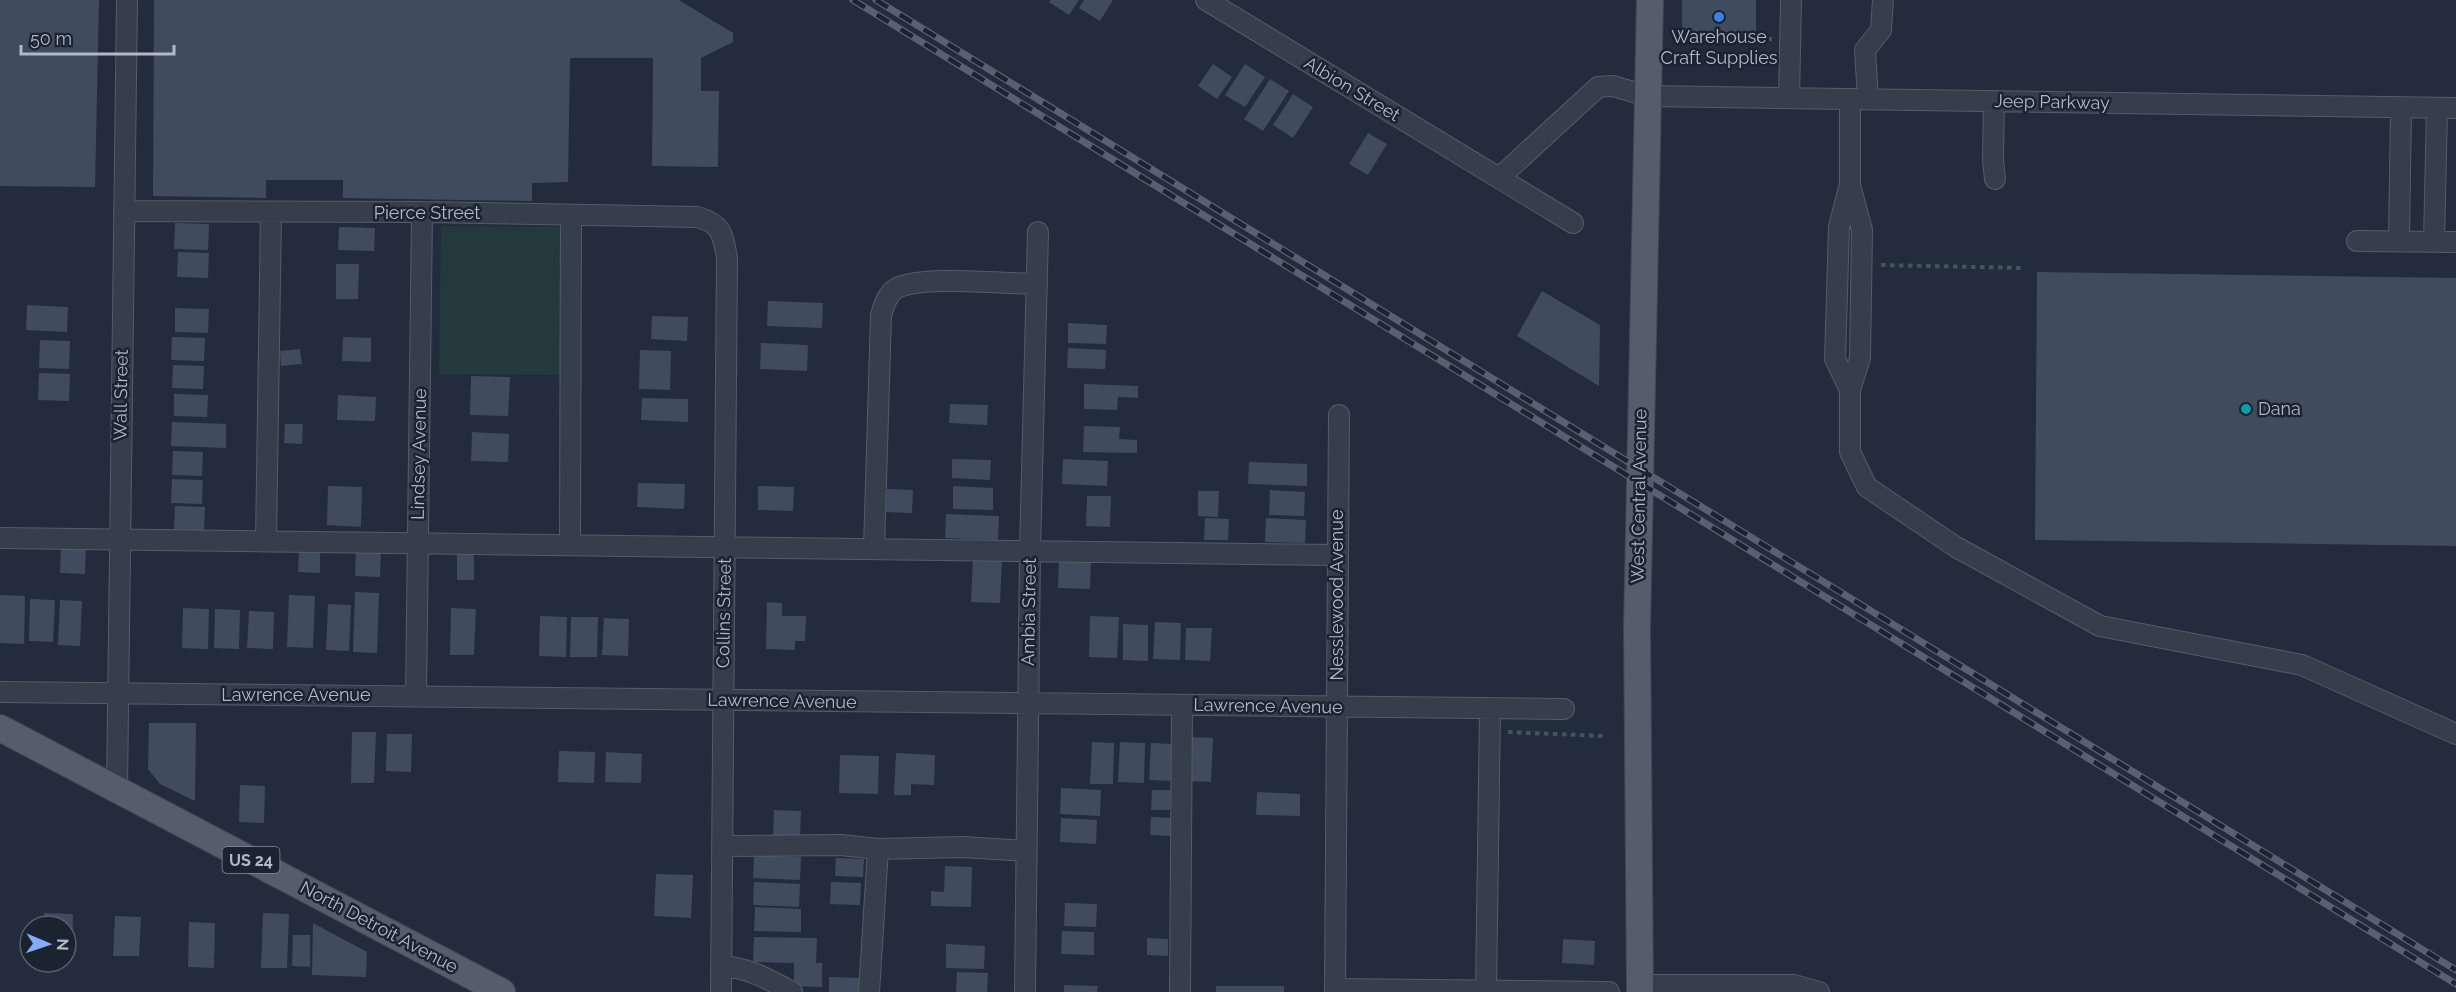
<svg xmlns="http://www.w3.org/2000/svg" width="2456" height="992" font-family="Raleway,sans-serif">
<rect width="100%" height="100%" fill="#222c3c"/>
<path fill="#24393d" d="M441 226 563 227 561 375 439 374Z"/>
<path fill="#414b5e" d="M0 0H99L95 187 0 186Z
M154 0H679L733 33V42L701 58V91H719L718 167 652 166 653 58H570L568 182 532 183V201L343 198V180H266V198L153 196Z
M1051 0H1079L1069 15 1049 2Z
M1084 0H1113L1100 21 1079 8Z
M1682 0H1756V35H1682Z
M1213 64 1232 77 1217 99 1198 86Z
M1245 64 1265 77 1245 107 1225 95Z
M1270 79 1289 91 1263 131 1244 119Z
M1293 94 1313 107 1293 138 1273 125Z
M1368 133 1387 144 1368 175 1349 164Z
M175 223 209 224 208 250 174 249Z
M339 227 375 228 374 251 338 250Z
M178 252 209 253 208 278 177 277Z
M336 264H359L358 299H336Z
M2037 272 2456 278V546L2035 540Z
M1542 291 1600 325 1599 386 1517 336Z
M768 301 823 303 822 328 767 326Z
M27 305 68 307 67 332 26 330Z
M175 308 209 309 208 333 175 332Z
M652 316 688 317 687 341 651 339Z
M1068 323 1107 325 1106 344 1068 343Z
M172 337 205 338 204 361 171 360Z
M343 337 371 338V362L342 361Z
M40 340 70 341 69 369 39 368Z
M761 343 808 345 807 371 760 369Z
M1068 348 1106 350 1105 369 1067 368Z
M300 349 302 364 281 366 280 351Z
M640 350 671 351 670 390 639 389Z
M173 365 204 366 203 389 172 388Z
M39 373 70 374 69 401 38 400Z
M471 376 510 377 508 416 470 415Z
M1084 384 1138 386V398L1118 397 1117 410 1084 409Z
M174 394 208 395 207 417 174 416Z
M338 395 376 397 375 421 337 420Z
M642 398 688 399V422L641 420Z
M950 404 988 405 987 425 949 423Z
M172 422 226 424V448L171 446Z
M285 424H303L302 444 284 443Z
M1084 426 1120 427 1119 439 1137 440V453L1083 452Z
M472 432 509 434 508 462 471 461Z
M173 451 203 452 202 476 172 475Z
M952 459 991 460 990 480 952 478Z
M1063 459 1108 461 1107 486 1062 484Z
M1249 462 1307 464V486L1248 484Z
M172 479 203 480 202 504 171 503Z
M638 483 685 484 684 509 637 507Z
M328 486 362 487 361 527 327 525Z
M758 486 794 487 793 511 758 510Z
M953 486 993 488V510L953 509Z
M887 489 913 490 912 513 886 512Z
M1270 490 1305 492 1304 516 1269 515Z
M1198 491H1219L1218 517 1198 516Z
M1087 496H1111L1110 527 1086 526Z
M175 506 205 507 204 531 174 530Z
M946 514 999 516 998 540 945 538Z
M1205 518 1229 519 1228 540H1204Z
M1266 518 1306 520 1305 543 1265 542Z
M61 544 86 545 85 574 60 573Z
M356 546 381 547 380 577 355 576Z
M299 549 320 550V573L298 572Z
M457 551H474V580H457Z
M973 558 1002 559 1000 603 971 602Z
M1059 558 1091 559 1090 589 1058 588Z
M355 592 379 593 377 653 353 652Z
M0 595 25 596 24 644 0 643Z
M289 595 315 596 313 648 287 647Z
M30 599 55 600 53 642 29 641Z
M60 600 82 601 80 646 58 645Z
M767 602 782 603V616H806L805 641H795V650L766 649Z
M328 604 351 605 349 651 326 650Z
M183 608 209 609 208 649 182 648Z
M451 608 476 609 474 655H450Z
M215 609 240 610 239 649 214 648Z
M249 611 274 612 273 649 247 648Z
M540 616 567 617 566 657 539 656Z
M1090 616 1119 617 1117 658 1089 657Z
M571 617H598L597 657H570Z
M604 618 629 619 628 656 602 655Z
M1155 622 1181 623 1180 660 1153 659Z
M1123 624 1148 625V661L1123 660Z
M1186 628H1212L1210 661 1185 660Z
M149 723H196L195 801 160 784 148 769Z
M352 732H376L374 783H351Z
M387 734H412L411 772 386 771Z
M1190 737 1213 738 1211 782 1188 781Z
M1092 742 1114 743 1113 784H1090Z
M1120 742 1145 743 1144 783 1118 782Z
M1151 743 1174 744 1173 781 1149 780Z
M559 751 595 752 594 783 558 782Z
M606 752 642 754 641 783 605 782Z
M896 753 935 755 934 785 911 784V795H894Z
M840 755 879 756 878 794 839 793Z
M240 785 265 786 264 823 239 822Z
M1061 788 1101 790 1100 816 1060 814Z
M1152 790H1171L1170 810H1151Z
M1257 792 1300 794V816L1256 815Z
M774 810 801 811 800 837 773 836Z
M1151 817 1171 818 1170 836 1150 835Z
M1061 818 1097 820 1096 844 1060 842Z
M754 855 801 857 800 880 753 878Z
M836 858 864 859 863 877 835 876Z
M945 866 972 867 971 907 931 906V891L944 892Z
M656 874 693 875 691 918 654 916Z
M754 882 800 884 799 907 753 905Z
M831 882 861 883 860 905 830 904Z
M1065 903 1097 904 1096 927 1064 926Z
M755 907 801 909V932L754 931Z
M44 913 73 914 72 953H66V926H44Z
M263 913 289 914 287 968H261Z
M115 916 141 917 139 956H113Z
M189 922 215 923 214 968 188 967Z
M313 923 367 952 366 977 312 975Z
M1062 931 1094 932V955L1061 954Z
M293 935H310V967L292 966Z
M754 937 817 938 816 963H822V987L794 986V963L753 962Z
M1147 938 1168 939V956L1147 955Z
M1563 939 1595 941 1594 965 1562 963Z
M946 944 985 946 984 969 946 968Z
M957 972 988 973 987 992H956Z
M829 977 863 978 862 992H829Z
M1064 985 1098 986 1097 992H1064Z
M1216 986H1284V992H1216Z"/>
<g fill="none" stroke-linecap="round" stroke-linejoin="round">
<defs>
<path id="minor" d="M1206 0 1573 223
M1789 98 1791 2
M1850 99V185L1862 230 1860 358 1850 390V452L1867 487 1956 547 2100 626 2302 665 2456 734
M1868 99 1865 50 1881 30 1883 0
M1994 101 1993 160 1995 179
M1499 178 1598 87 1613 86 1647 96 2456 108
M1849 188 1839 227 1835 359 1850 390
M124 211 422 212 697 217C722 224 722 233 727 257L721 992
M2357 241 2456 242
M2399 241 2401 108
M2434 242 2437 108
M0 538 1337 555
M266 541 271 213
M570 545 571 215
M874 549 881 315C884 306 887 293 897 288 924 275 1004 284 1037 284
M0 692 1564 709
M416 696 422 212
M117 789 127 0
M722 846 841 845 878 849 963 847 1025 851
M722 966C747 967 770 980 792 992
M1640 985H1794L1819 992
M1335 989 1609 992
M869 992 878 849
M1025 992 1030 551 1038 232
M1180 992 1182 705
M1335 992 1339 415
M1486 992 1490 709"/>
<path id="major" d="M0 728 502 992
M1640 992 1637 627 1650 0"/>
</defs>
<use href="#minor" stroke="#545c6a" stroke-width="22"/>
<use href="#major" stroke="#3f4755" stroke-width="28"/>
<path stroke="#42565a" stroke-width="4" stroke-dasharray="4.5 4.5" stroke-linecap="butt" d="M1679 39H1772
M1881 265 2024 268
M1508 732 1603 736"/>
<use href="#minor" stroke="#363e4c" stroke-width="20"/>
<use href="#major" stroke="#545d6c" stroke-width="26"/>
<defs>
<path id="rail" d="M853 0 2456 984
M876 0 2456 970"/>
</defs>
<use href="#rail" stroke="#586173" stroke-width="7"/>
<use href="#rail" stroke="#1b2331" stroke-width="4.5" stroke-dasharray="14" stroke-linecap="butt"/>
</g>
<circle fill="#3f7fe0" stroke="#1b2331" stroke-width="2" cx="1719" cy="17" r="6"/>
<circle fill="#0f9aa8" stroke="#1b2331" stroke-width="2" cx="2246" cy="409" r="6"/>
<g text-anchor="middle" stroke-width="5" stroke-linejoin="round" paint-order="stroke">
<rect fill="#1b2331" stroke="#848c9b" stroke-width="1.5" x="222.5" y="847" width="57" height="26" rx="4.5"/>
<g font-size="16" font-weight="bold" fill="#b1b9c8">
<text x="251" y="866">US 24</text>
</g>
<g font-size="18" fill="#b1b9c8" stroke="#1b2331">
<text x="1719" y="43">Warehouse<tspan x="1719" dy="21">Craft Supplies</tspan></text>
<text x="2258" y="415" text-anchor="start">Dana</text>
</g>
<g font-size="18" fill="#b1b9c8" stroke="#1b2331">
<text transform="translate(1352 89) rotate(31)" y="6">Albion Street</text>
<text transform="translate(2052 102) rotate(1)" y="6">Jeep Parkway</text>
<text x="427" y="219">Pierce Street</text>
<text transform="translate(121 395) rotate(-89)" y="6">Wall Street</text>
<text transform="translate(419 454) rotate(-89)" y="6">Lindsey Avenue</text>
<text transform="translate(1639 496) rotate(-89)" y="6">West Central Avenue</text>
<text transform="translate(1337 595) rotate(-90)" y="6">Nesslewood Avenue</text>
<text transform="translate(1029 612) rotate(-89)" y="6">Ambia Street</text>
<text transform="translate(724 613) rotate(-89)" y="6">Collins Street</text>
<text x="296" y="701">Lawrence Avenue</text>
<text transform="translate(782 701) rotate(1)" y="6">Lawrence Avenue</text>
<text transform="translate(1268 706) rotate(1)" y="6">Lawrence Avenue</text>
<text transform="translate(379 927) rotate(28)" y="6">North Detroit Avenue</text>
</g>
</g>
<g transform="translate(48 944) rotate(92)"><circle r="28" fill="#1b2331" stroke="#575f6d" stroke-width="1.5"/>
<path d="M0-4.5L10 22L0 15L-10 22Z" fill="#84abfa"/>
<text y="-9" font-size="16" font-weight="bold" text-anchor="middle" fill="#b1b9c8">N</text>
</g>
<path d="M21 45v9h153v-9" fill="none" stroke="#b1b9c8" stroke-width="3"/>
<text x="30" y="45" font-size="18" fill="#b1b9c8" stroke="#1b2331" stroke-width="4.5" paint-order="stroke">50 m</text>
</svg>
